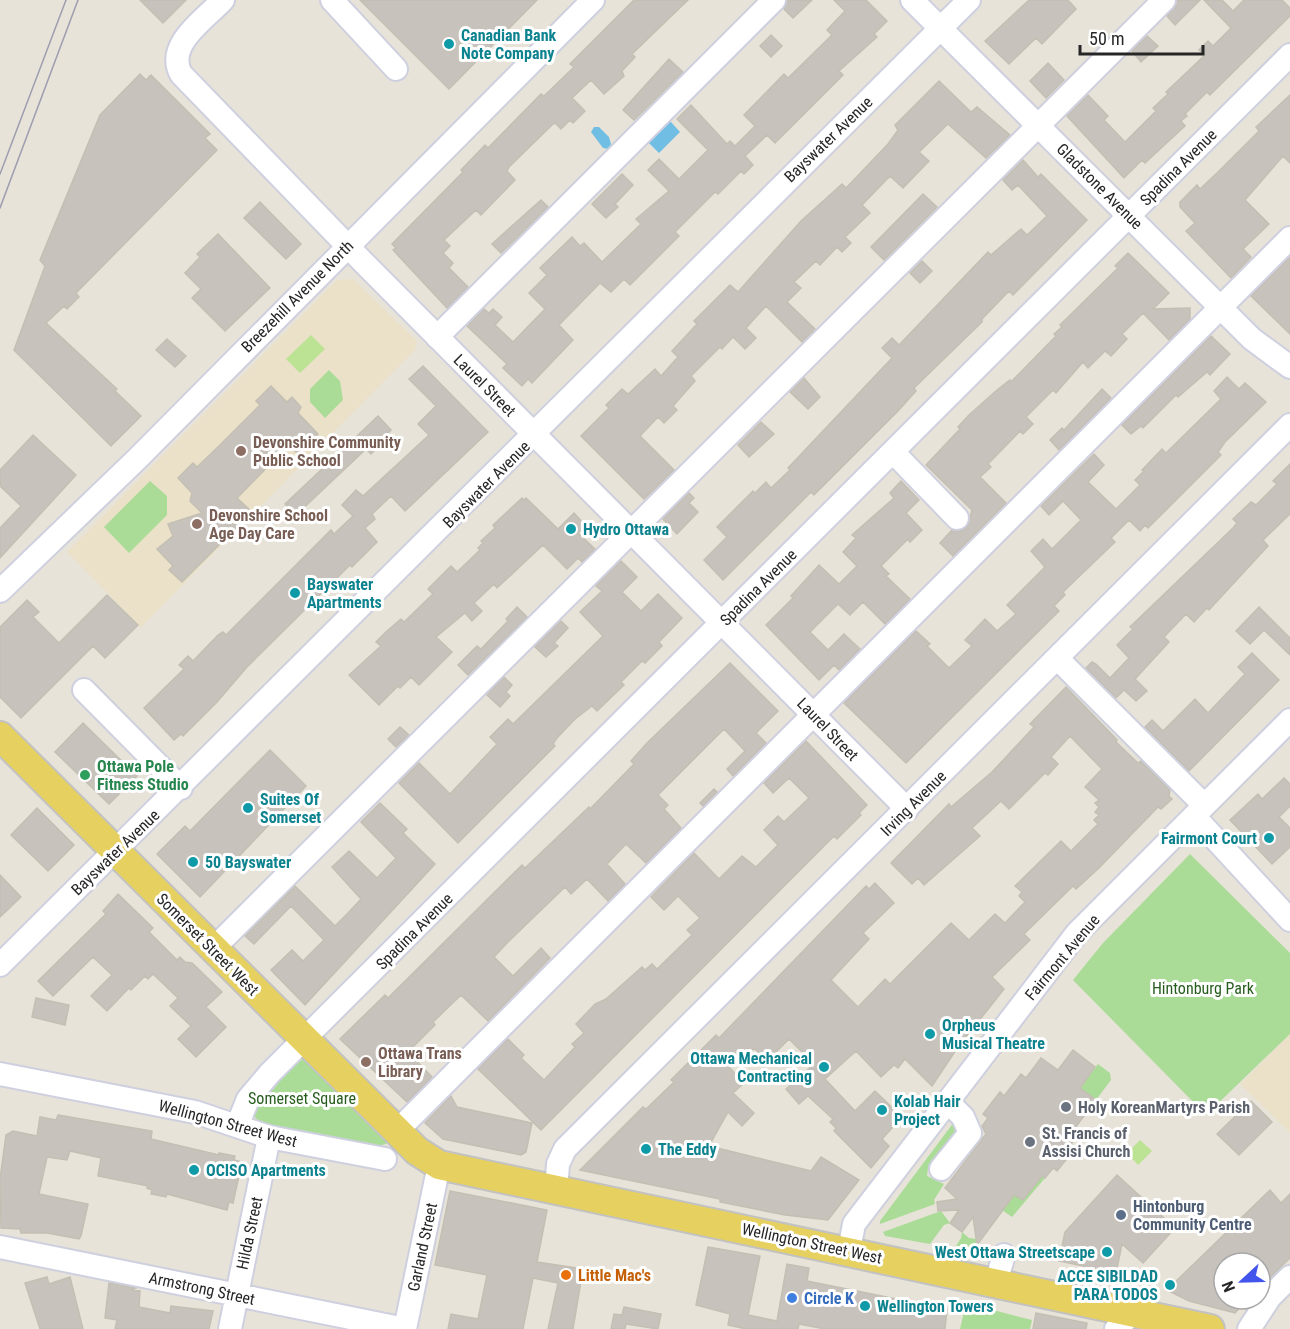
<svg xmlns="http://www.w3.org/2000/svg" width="1290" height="1329" font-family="'Roboto Condensed',sans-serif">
<rect width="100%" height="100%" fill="#e8e3d8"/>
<path fill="#eae1c8" d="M353 279 417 341 415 350 141 627 67 552 337 280Z
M1290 1034V1133L1240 1084Z"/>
<path fill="#aadc98" d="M329 370 340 381 343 400 325 418 310 402V389Z
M150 481 167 496V515L129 553 104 527Z
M1190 854 1290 953V1034L1206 1115 1073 980 1103 943Z
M300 1057 309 1059 388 1139 386 1144 377 1146 260 1123 253 1115 254 1104Z
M1098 1064 1110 1073 1111 1080 1096 1100 1080 1088Z
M954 1122 958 1127 928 1168 927 1176 944 1184 934 1200 935 1204 880 1224V1221Z
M1033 1169 1045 1178 1012 1217 1002 1210 1014 1195 1024 1199 1029 1192Z
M941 1211 950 1223 944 1225 930 1244 885 1236 883 1232Z
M962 1232 969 1238 977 1239 979 1256 953 1251 961 1238Z
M966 1303 1032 1320 1030 1329H960Z"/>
<path fill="#bce394" d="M311 335 325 349 300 373 286 359Z
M1140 1140 1152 1151 1138 1165 1127 1153Z"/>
<path fill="#71bee5" d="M670 121 680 132 659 153 648 142Z
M594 127H599L609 137 611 144 609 149 603 148 591 132Z"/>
<path fill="#c7c2bb" stroke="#c3bfb3" stroke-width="1.5" d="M140 0H186L163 23Z
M360 0H537L449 89Z
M634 0H688L632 54 635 57 622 71 624 76 604 94 591 80 572 98 585 111 573 123 570 120 561 129 555 123 552 125 509 167 507 171 515 180 481 215 476 210 444 240 450 246 443 253 453 263 449 268 468 287 447 308 393 250 396 248 392 244 463 172 461 170 485 145 488 148 541 94 544 96 574 67 570 64Z
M788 0H812L793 18 784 9Z
M834 0H866L887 21 874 34 877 37 839 71 843 75 775 143 767 135 745 156 753 165 744 174 741 171 718 194 715 192 675 232 679 236 630 285 624 279 611 292 600 283 559 325 573 340 532 383 528 379 522 386 503 368 507 364 467 326 484 309 489 313 493 309 502 317 495 325 513 342 545 309 529 293 547 275 540 268 572 237 580 246 584 243 602 262 641 224 636 219 669 191 648 170 659 159 679 179 708 150 677 119 691 105 727 144 730 141 735 146 755 126 744 115 784 74 788 78 832 35 827 30 845 11Z
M1029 0H1068L1076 9 1042 44 1036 38 1009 64 985 41Z
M1178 0H1200L1175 25 1167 16Z
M1204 0H1222L1233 11 1244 0H1282L1290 8V16L1210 95 1207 92 1185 114 1187 116 1181 121 1185 126 1145 163 1142 160 1124 178 1067 116 1088 95 1108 116 1104 120 1125 142 1156 111 1153 108 1168 94 1166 92 1205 55 1199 50 1208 41 1213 46 1231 28Z
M771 35 782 46 771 57 760 46Z
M1147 36 1158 46 1141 62 1132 51Z
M669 59 683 72 634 120 623 110Z
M1048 63 1064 80 1046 98 1030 81Z
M140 74 146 80 151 75 210 134 205 138 217 150 76 293 79 297 67 309 64 306 46 323 117 389 115 391 141 416 111 446 14 350 45 266 40 260 100 115Z
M939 81 971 112 977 107 1010 135 986 158 948 124 919 152 929 161 903 188 890 176 862 205 870 213 845 237 851 243 842 252 837 247 820 265 816 261 794 282 801 288 787 302 815 329 802 342 766 306 746 328 756 338 745 349 733 337 722 349 720 347 691 376 695 381 673 406 677 410 664 423 658 417 640 436 674 470 644 499 581 436 609 408 606 405 622 389 628 394 655 369 661 376 678 357 672 351 697 324 694 321 730 285 738 292 801 221 842 184 846 188 888 144 898 130 895 125Z
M1290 95V163L1283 156 1245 200 1269 224 1243 249 1251 257 1231 278 1186 231 1195 223 1180 207V202L1197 185 1200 189 1217 173 1259 131 1256 127Z
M1023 160 1038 177 1041 174 1087 220 1013 295 1009 291 982 319V322L914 388 916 391 898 411 814 495 811 492 723 580 704 560 727 537 717 527 753 491 755 493 766 482 771 488 790 470 788 468 892 358 882 348 892 338 899 345 988 252 991 255 1021 229 1027 235 1047 216 1018 185 1012 190 1003 180Z
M622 174 633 185 615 204 618 207 606 218 592 204Z
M923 194 937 207 884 260 871 247Z
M541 200 548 207 501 253 492 244Z
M260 202 301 244 286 259 244 218Z
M218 234 270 288 225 331 192 298 201 289 185 273 200 257 197 254Z
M1128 253 1169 293 1153 309 1190 308V319L1169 340 1143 313 1122 334 1127 339 1111 356 1105 351 1088 368 1083 362 1056 393 1053 390 1026 417 1033 424 1023 434 1020 431 988 464 991 467 980 477 1006 503 953 556 940 543 952 530 960 531 967 527 972 510 926 465 960 429 958 427 969 415 997 390 1010 380 1011 382 1056 336 1054 334 1062 327 1060 325 1118 268 1115 266Z
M1290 257V334L1251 296Z
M922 261 932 271 920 283 910 273Z
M1211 336 1230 354 1210 375 1207 372 1178 397 1176 395 1143 428 1141 426 1131 434 1122 425Z
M167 339 186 356 175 367 156 350Z
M423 366 488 432 405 511 391 496 372 514 375 519 365 528 377 542 352 567 350 565 247 667 217 702 183 736 181 734 174 740 144 708 184 669 179 665 188 656 193 661 218 635 223 632 226 635 331 530 334 534 353 516 342 505 356 490 363 496 429 435 418 424 436 406 409 379Z
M1227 377 1239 389 1245 383 1266 402 1225 442 1218 452 1221 455 1148 528 1145 525 1140 531 1129 520 1111 538 1115 542 1063 592 1065 595 1054 606 1059 611 906 763 844 703 916 631 930 644 927 646 949 668 972 646 965 640 985 619 997 631 1016 614 1007 605 1045 567 1031 551 1043 539 1052 549 1081 520 1063 501 1049 515 1041 506 1094 454 1104 465 1088 482 1116 509 1140 485 1135 480 1144 471 1142 470 1162 449 1166 453 1221 399 1214 391Z
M804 378 820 397 808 409 790 392Z
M271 386 287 402 292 397 301 407 298 413 318 434 316 436V447H306L298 454 289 445 237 498 252 512 182 582 169 570 173 566 157 549 173 536 168 524 202 513 190 501 192 493 178 478 193 463 197 467 219 446 260 405 256 401Z
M1102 389 1111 398 1059 450 1050 440 1062 428 1064 430Z
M378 416 391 430 379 442 381 444 371 454 366 449 296 515 285 504Z
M761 422 774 434 749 457 738 445Z
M33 435 76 475 0 558V528L21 506 0 486V470Z
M1290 464V514L1263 540 1268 546 1209 610 1207 608 1194 622 1186 614 1164 637 1169 642 1135 679 1147 691 1136 701 1124 690 1116 698 1086 668 1092 662 1096 664 1110 678 1129 658 1117 645 1133 629 1130 627 1233 528 1237 523 1233 519 1251 502 1256 505 1277 484 1273 481Z
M901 481 919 500 906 513 922 530 910 542 908 539 881 566 889 574 886 576 910 599 885 624 863 602 850 615 838 604 810 632 828 650 844 634 860 649 839 670 834 665 819 680 766 625 793 598 791 596 819 565 839 584 857 566 843 552 856 538 852 535 894 498 890 493Z
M689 493 694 498 689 503 698 512 677 534 663 519Z
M522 498 524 500 526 498 558 529 574 513 586 526 578 533 595 549 582 562 578 558 567 569 543 545 497 588 494 584 474 603 482 611 472 621 465 613 436 637 452 652 419 685 411 677 400 688 398 686 379 705 349 675 381 646 376 642 387 631 401 619 404 622 433 594 428 589 451 566 457 572 480 550 478 548 483 543 481 541 495 528 493 525Z
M621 561 637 577 622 592 641 611 658 594 682 618 659 642 662 646 645 663 642 661 621 682 624 685 597 711 592 706 575 719 557 738 553 744 555 746 458 843 399 783 419 763 450 794 497 744 490 737 508 719 513 724 603 636 580 612 602 591 596 586Z
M107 595 138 625 105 658 93 646 21 718 0 697V627L27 600 39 612 33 617 59 643Z
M517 607 527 617 468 675 458 665 477 646 481 649 508 621 506 619Z
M1259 607 1290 638V655L1264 630 1250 644 1236 631Z
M561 621 568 628 554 643 558 646 546 657 535 647Z
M1252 653 1279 680 1189 771 1145 727 1152 720 1163 731 1195 699 1208 713 1245 674 1238 667Z
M730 663 778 711 756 733 766 743 733 776 727 769 745 751 724 729 658 795 668 805 664 809 681 828 646 863 626 844 607 864 625 884 608 901 587 879 571 894 565 887 507 943 494 957 513 976 541 948 550 958 488 1021 461 995 433 1022 435 1025 408 1052 432 1077 407 1102 340 1039 385 995 388 998 395 991 522 865 525 868 589 807 590 809 634 764 631 761 647 743Z
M504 677 512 685 506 692 510 696 500 707 487 695Z
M1066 687 1117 740 1116 742 1138 763 1141 761 1170 790 1169 796 1172 799 1161 809 1158 807 1099 868 1076 889 1073 886 1024 934 1030 940 992 977 1004 989 956 1050 932 1086 905 1059 898 1068 894 1065 881 1077 856 1051 825 1079 855 1111 875 1091 902 1117 882 1139 889 1146 871 1168 834 1131 836 1128 830 1122 833 1119 808 1096 799 1104 786 1089 814 1064 789 1039 767 1061 754 1048 752 1051 748 1048 729 1067 744 1083 733 1093 754 1113 742 1126 728 1112 709 1146 811 1171 821 1157 859 1180 828 1220 785 1215 720 1202V1199L580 1170 643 1107 646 1109 674 1082 671 1080 716 1035 719 1038 866 886 869 889 875 883 894 903 863 933 869 939 831 980 858 1007 885 979 890 984 951 923 969 940 995 914 1005 923 1025 902 1019 896 1022 892 1015 886 1061 841 1071 851 1098 824 1094 820 1099 815 1095 812 1099 807 1095 803 1099 800 1085 787 1102 769 1070 736 1051 757 1058 764 1048 775 1045 773 1009 809 1001 801 972 828 980 836 924 885 918 878 912 884 891 863 949 804 951 807 992 772 1034 727 1030 724Z
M83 723 137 776 109 804 55 752Z
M400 727 409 735 396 747 388 739Z
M806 741 867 805 859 813 861 815 837 839 834 836 541 1130 478 1069 508 1039 524 1055 521 1058 544 1080 575 1047 572 1044 584 1033 576 1024 595 1004 606 999 642 967 645 970 652 964 657 969 692 935 687 930 700 918 678 896 664 910 651 897 694 853 719 879 742 856 756 867 778 845 764 830 778 816 784 822 809 798 789 778 773 793 764 783Z
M270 750 306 786 200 897 157 854 185 826 190 831Z
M1284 778 1290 784V806L1279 817 1290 828V847L1272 864 1230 820 1258 794 1262 799Z
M714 789 717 792 703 806 700 803Z
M380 803 407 829 403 833 435 864 305 1005 271 970 292 950 303 961 324 940 291 906 254 944 245 936 295 886 335 926 348 913 361 899 332 867 349 851 377 878 396 858 361 822Z
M37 808 74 845 48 871 11 835Z
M0 875 21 897 0 917Z
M118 894 153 928 149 932 177 960 180 957 185 962 192 963 222 992 206 1007 226 1027 196 1057 178 1039 191 1026 170 1006 178 998 153 974 148 979 145 976 131 990 129 988 107 1011 91 996 112 975 93 957 53 996 38 981 106 914 103 911Z
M36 998 69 1005 65 1025 32 1017Z
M1073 1050 1095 1067 1080 1088 1096 1100 1072 1132 1078 1135 1069 1147 1074 1150 1057 1171 1053 1168 1045 1178 1042 1176 1023 1200 1014 1195 977 1245 973 1217 962 1232 950 1223 959 1210 938 1211 937 1202 957 1199 945 1188 986 1134 982 1126 988 1118 983 1114 1000 1092 1004 1096 1021 1074 1026 1078 1041 1058 1058 1070Z
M451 1096 457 1107 532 1123 526 1152 521 1155 443 1139 425 1123Z
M1251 1101 1272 1122 1239 1155 1217 1134Z
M58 1115 152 1131 151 1139 219 1155V1153L235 1156 234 1160 242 1162 233 1203 229 1202 227 1210 167 1194 166 1197 151 1194 152 1190 147 1188 148 1186 98 1176 101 1158 70 1151 67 1160 47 1157 39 1194 88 1204 81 1236 79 1239 47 1233H21L20 1229 1 1228 0 1179 6 1135 13 1131 37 1136 40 1117 56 1120Z
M1117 1175 1175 1228 1143 1263 1122 1244 1116 1273 1059 1261 1065 1232Z
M1270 1190 1281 1203 1290 1194V1258L1260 1287V1263H1224V1299H1248L1235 1313 1189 1301 1167 1290Z
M450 1191 547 1210 537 1262 583 1269 573 1329H548L558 1283 533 1278 523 1329H448L451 1314 478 1319 487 1275 435 1265Z
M708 1247 760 1256 748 1315 777 1321 787 1264 809 1268 807 1281 947 1309 945 1329H825L799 1324 798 1329H746L728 1325 730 1314 696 1305Z
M47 1277 49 1284 70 1277 83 1329H40L25 1283Z
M109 1283 136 1288 132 1290 140 1291 139 1307 170 1313 171 1306 213 1311 209 1329H115L117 1320 105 1318Z
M624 1307 661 1314 658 1329 626 1324 625 1329H611L614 1314 622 1315Z
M1036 1313 1087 1323 1086 1329H1033Z"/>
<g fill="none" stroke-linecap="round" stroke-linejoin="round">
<defs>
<path id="minor" d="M223 0C205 19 165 45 181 74L365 264 907 809
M332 0 396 69
M912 0 1252 339 1290 367
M437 337 774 0
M893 452 957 518
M0 591 137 459 593 0
M1057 658 1204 805
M84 690 181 788
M1194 816 1290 920
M213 949 1164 0
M0 965 969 0
M0 1074 195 1112 269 1137 385 1159
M237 1126 248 1099 270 1073 1290 55
M397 1131 1290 238
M941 1169 970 1133 963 1117 948 1102
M556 1191 558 1164 565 1149 1290 425
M0 1247 405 1329 439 1165
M849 1250 854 1224 1077 933 1290 720
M996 1282 1004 1255
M230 1329 269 1137
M1116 1329 1134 1312
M1249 1329 1270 1297 1290 1277"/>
<path id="major" d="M0 736 397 1131 417 1151 439 1165 1210 1329"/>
</defs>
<use href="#minor" stroke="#ced0df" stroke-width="26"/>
<use href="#major" stroke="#c2c2c2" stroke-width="32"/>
<use href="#minor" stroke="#fff" stroke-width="22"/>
<use href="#major" stroke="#e6d060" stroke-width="28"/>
<path stroke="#9c9eb0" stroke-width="1.5" d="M0 174 66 0
M0 208 78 0"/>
</g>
<g fill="#0f9aa8" stroke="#fff" stroke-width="2">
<circle cx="449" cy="44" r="6"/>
<circle cx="571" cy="529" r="6"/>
<circle cx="295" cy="593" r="6"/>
<circle cx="248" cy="808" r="6"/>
<circle cx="1269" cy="838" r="6"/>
<circle cx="193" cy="862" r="6"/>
<circle cx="930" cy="1034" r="6"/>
<circle cx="824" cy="1067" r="6"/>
<circle cx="882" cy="1110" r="6"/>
<circle cx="646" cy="1149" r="6"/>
<circle cx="194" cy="1170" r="6"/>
<circle cx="1107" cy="1252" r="6"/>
<circle cx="1170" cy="1285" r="6"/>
<circle cx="865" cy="1306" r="6"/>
</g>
<g fill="#8d6e63" stroke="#fff" stroke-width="2">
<circle cx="241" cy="451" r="6"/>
<circle cx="197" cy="524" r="6"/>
<circle cx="366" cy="1062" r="6"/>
</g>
<circle fill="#2e9e5b" stroke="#fff" stroke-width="2" cx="85" cy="775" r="6"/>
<g fill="#6b7280" stroke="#fff" stroke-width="2">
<circle cx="1066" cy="1107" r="6"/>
<circle cx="1030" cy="1142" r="6"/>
</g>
<circle fill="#5c6f8a" stroke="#fff" stroke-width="2" cx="1121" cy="1215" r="6"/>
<circle fill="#e8710a" stroke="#fff" stroke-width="2" cx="566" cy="1275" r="6"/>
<circle fill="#3f7fe0" stroke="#fff" stroke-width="2" cx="792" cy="1298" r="6"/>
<g text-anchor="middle" stroke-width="6" stroke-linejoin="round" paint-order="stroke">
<g font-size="16" font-weight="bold" fill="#0d838f" stroke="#fff" text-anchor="start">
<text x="461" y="41">Canadian Bank<tspan x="461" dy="18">Note Company</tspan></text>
<text x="583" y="535">Hydro Ottawa</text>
<text x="307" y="590">Bayswater<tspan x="307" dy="18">Apartments</tspan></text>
<text x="260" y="805">Suites Of<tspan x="260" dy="18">Somerset</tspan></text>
<text x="1257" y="844" text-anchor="end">Fairmont Court</text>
<text x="205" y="868">50 Bayswater</text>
<text x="942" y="1031">Orpheus<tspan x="942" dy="18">Musical Theatre</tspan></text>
<text x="812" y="1064" text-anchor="end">Ottawa Mechanical<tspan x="812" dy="18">Contracting</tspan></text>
<text x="894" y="1107">Kolab Hair<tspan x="894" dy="18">Project</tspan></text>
<text x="658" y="1155">The Eddy</text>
<text x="206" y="1176">OCISO Apartments</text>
<text x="1095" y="1258" text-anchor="end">West Ottawa Streetscape</text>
<text x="1158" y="1282" text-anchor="end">ACCE SIBILDAD<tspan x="1158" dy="18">PARA TODOS</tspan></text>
<text x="877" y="1312">Wellington Towers</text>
</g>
<g font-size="16" fill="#262626" stroke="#fff">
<text transform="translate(828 139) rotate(-44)" y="6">Bayswater Avenue</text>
<text transform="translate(1178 167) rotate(-45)" y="6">Spadina Avenue</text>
<text transform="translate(1100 186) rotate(45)" y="6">Gladstone Avenue</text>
<text transform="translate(297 296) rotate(-45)" y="6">Breezehill Avenue North</text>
<text transform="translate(485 385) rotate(45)" y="6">Laurel Street</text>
<text transform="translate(486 484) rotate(-45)" y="6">Bayswater Avenue</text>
<text transform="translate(758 587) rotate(-45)" y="6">Spadina Avenue</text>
<text transform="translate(828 729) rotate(46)" y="6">Laurel Street</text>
<text transform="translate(913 803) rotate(-45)" y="6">Irving Avenue</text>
<text transform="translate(115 852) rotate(-44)" y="6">Bayswater Avenue</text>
<text transform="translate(414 931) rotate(-45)" y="6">Spadina Avenue</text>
<text transform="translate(208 944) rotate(45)" y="6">Somerset Street West</text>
<text transform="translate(1062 957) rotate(-50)" y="6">Fairmont Avenue</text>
<text transform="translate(228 1123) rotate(15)" y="6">Wellington Street West</text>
<text transform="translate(249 1233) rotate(-78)" y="6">Hilda Street</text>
<text transform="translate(812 1243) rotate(12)" y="6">Wellington Street West</text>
<text transform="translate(422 1247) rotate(-78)" y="6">Garland Street</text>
<text transform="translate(202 1288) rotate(12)" y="6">Armstrong Street</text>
</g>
<g font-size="16" font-weight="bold" fill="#785e54" stroke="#fff" text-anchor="start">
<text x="253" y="448">Devonshire Community<tspan x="253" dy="18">Public School</tspan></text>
<text x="209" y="521">Devonshire School<tspan x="209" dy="18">Age Day Care</tspan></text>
<text x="378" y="1059">Ottawa Trans<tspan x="378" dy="18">Library</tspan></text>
</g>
<g font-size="16" font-weight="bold" fill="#27864d" stroke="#fff" text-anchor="start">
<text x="97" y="772">Ottawa Pole<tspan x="97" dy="18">Fitness Studio</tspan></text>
</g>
<g font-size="16" fill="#265d1d" stroke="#fff">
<text x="1203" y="994">Hintonburg Park</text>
<text x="302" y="1104">Somerset Square</text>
</g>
<g font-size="16" font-weight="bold" fill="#5b616d" stroke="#fff" text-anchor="start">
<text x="1078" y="1113">Holy KoreanMartyrs Parish</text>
<text x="1042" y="1139">St. Francis of<tspan x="1042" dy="18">Assisi Church</tspan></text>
</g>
<g font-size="16" font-weight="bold" fill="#4e5e75" stroke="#fff" text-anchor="start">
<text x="1133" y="1212">Hintonburg<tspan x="1133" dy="18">Community Centre</tspan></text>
</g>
<g font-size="16" font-weight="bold" fill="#c56008" stroke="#fff" text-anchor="start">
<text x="578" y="1281">Little Mac's</text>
</g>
<g font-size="16" font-weight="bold" fill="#366cbe" stroke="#fff" text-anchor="start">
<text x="804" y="1304">Circle K</text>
</g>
</g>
<g transform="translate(1242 1281) rotate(248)"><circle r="28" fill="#ffffff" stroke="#a8a8a8" stroke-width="1.5"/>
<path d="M0-4.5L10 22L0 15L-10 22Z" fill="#4155ed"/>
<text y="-9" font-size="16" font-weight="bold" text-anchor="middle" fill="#262626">N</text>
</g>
<path d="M1080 45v9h123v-9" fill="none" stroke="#262626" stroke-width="3"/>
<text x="1089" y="45" font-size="18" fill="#262626" stroke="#ffffff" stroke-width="4.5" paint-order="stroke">50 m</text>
</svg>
